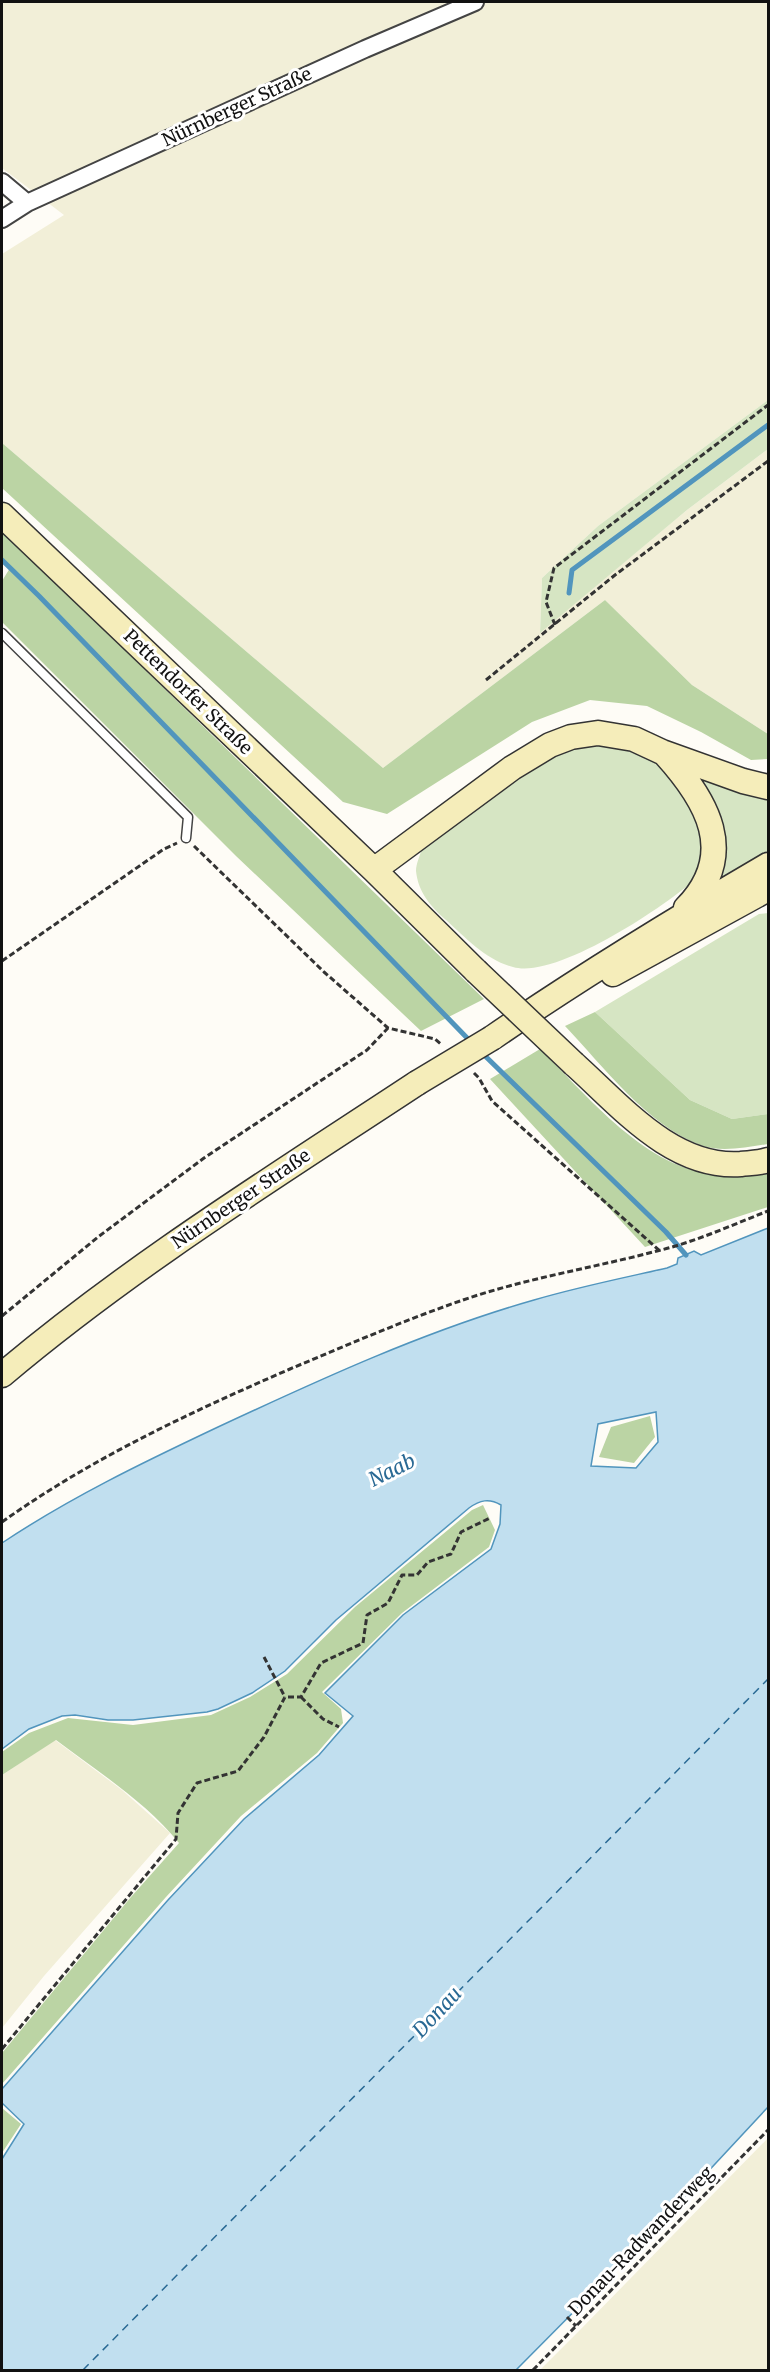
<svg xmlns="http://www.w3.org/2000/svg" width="770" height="2372" font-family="Merriweather,serif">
<rect width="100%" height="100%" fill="#fefcf6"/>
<path fill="#f2efd8" d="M2 2H768V400L598 526 542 578 540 632 687 510 768 449V734L692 685 605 600 383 768 2 443V254L64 215 2 168Z
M55 1740 122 1790 170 1833 44 1976 2 2028V1775Z
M768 2138V2370H540L579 2331Z"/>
<path fill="#d6e5c3" d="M768 400V449L687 510 540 633 542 578 598 526Z
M592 745 623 749 657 762 680 785 703 820 701 874C670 904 556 980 513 967 486 960 466 938 446 920 431 907 418 892 416 871 416 864 420 855 422 849L535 764 568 751Z
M694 772 768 797V853L722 879 719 875C738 851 705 797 694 772Z
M768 913V1114L732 1119 690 1100 595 1012 759 914Z"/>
<path fill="#bbd4a4" d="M2 443 383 768 605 600 692 685 768 734V759L751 760 701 732 647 706 590 700 532 722 387 814 343 802 2 488Z
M2 531 484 999 421 1031 236 856 2 622V581L10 568 2 560Z
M595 1012 690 1100 732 1119 768 1114V1144C747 1147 721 1153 700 1145 647 1125 603 1066 565 1026Z
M540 1049C586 1094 648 1172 718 1174 734 1174 752 1171 768 1169V1207L645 1247 490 1079Z
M650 1416 655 1437 634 1463 599 1457 611 1427Z
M483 1505 495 1530 489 1547 402 1613 322 1692 341 1709 343 1723 317 1753 241 1816 166 1897 2 2084V2053L131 1897 179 1843C146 1802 97 1771 56 1740L2 1775V1752L29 1733 68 1718 133 1725 211 1715 250 1697 287 1674 355 1607 472 1510Z
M2 2108 21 2124 2 2153Z"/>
<path fill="#c1dfef" stroke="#5195bd" stroke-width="1.5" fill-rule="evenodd" d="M768 1228V2107L634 2251 516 2370H2V2159L24 2124 2 2103V2089L168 1900 244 1819 319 1755 353 1716 325 1693 403 1615 491 1549 500 1524 501 1505C489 1498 480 1500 469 1508L336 1620 285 1671 252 1693 218 1709 207 1712 133 1720H108L75 1715 62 1716 29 1729 2 1749V1543C71 1497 144 1462 218 1427 321 1379 425 1331 534 1300 578 1287 623 1278 667 1268L677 1264 678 1258 694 1251 701 1255ZM656 1412 658 1442 636 1468 591 1466 598 1424Z"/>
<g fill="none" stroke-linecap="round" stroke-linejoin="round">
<path stroke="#5195bd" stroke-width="5" d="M2 560 39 596 471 1042
M569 593 572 570 768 425
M480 1051 666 1232 686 1255"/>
<path stroke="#296994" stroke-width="1.5" stroke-dasharray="8 6" stroke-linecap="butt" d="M83 2370 768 1679"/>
<defs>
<path id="lane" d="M2 633 188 817 186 838"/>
<path id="street" d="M2 182 27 203
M2 219 27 203 365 49 475 2"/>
<path id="secondary" d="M2 515 374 870 476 971
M664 753C707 800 739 854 686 908
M374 870 512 768 550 745 571 737 598 733 634 739 662 752 743 781 768 787
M613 974 768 889
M492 1038C582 976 674 920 768 865
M574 1064C620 1105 672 1169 741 1164 750 1163 760 1163 768 1160
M2 1375C131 1266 276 1176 417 1083"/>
</defs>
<use href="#lane" stroke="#444" stroke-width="11"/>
<use href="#street" stroke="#444" stroke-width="20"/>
<use href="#secondary" stroke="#333" stroke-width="27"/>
<path stroke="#333" stroke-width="3" stroke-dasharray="6 3" stroke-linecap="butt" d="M555 625 546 602 554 568 768 405
M486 680 615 575 768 461
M194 846 324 972 388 1028 435 1039 442 1045
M2 961 164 849 177 843
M474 1073 479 1078 492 1101 660 1251
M2 1316 98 1237 204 1158 367 1050 388 1028
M2 1522C92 1458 189 1413 290 1369 347 1345 405 1320 463 1300 527 1278 593 1268 657 1251 695 1242 732 1225 768 1211
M264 1657 285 1697
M301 1697 323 1719 339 1727
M2 2049 176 1839 178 1813 197 1783 238 1771 264 1737 285 1697H301L321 1663 363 1643 367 1615 388 1603 402 1575H417L428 1562 451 1554 461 1532 490 1518
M567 2317 576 2326
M533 2370 768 2130"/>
<use href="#lane" stroke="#fff" stroke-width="8"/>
<use href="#street" stroke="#fff" stroke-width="16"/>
<use href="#secondary" stroke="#f5edba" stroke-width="24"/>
<defs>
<path id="secondary-bridge" d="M476 971 574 1064
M417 1083 492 1038"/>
</defs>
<use href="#secondary-bridge" stroke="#333" stroke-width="27" stroke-linecap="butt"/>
<use href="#secondary-bridge" stroke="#f5edba" stroke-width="24"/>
</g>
<g text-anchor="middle" stroke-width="6" stroke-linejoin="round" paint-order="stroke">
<g font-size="18" fill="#111" stroke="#fff">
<text transform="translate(237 107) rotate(-25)" y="6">Nürnberger Straße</text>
<text transform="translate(188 692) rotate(44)" y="6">Pettendorfer Straße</text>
<text transform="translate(241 1199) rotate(-34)" y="6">Nürnberger Straße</text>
<text transform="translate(641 2241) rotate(-46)" y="6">Donau-Radwanderweg</text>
</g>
<g font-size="20" font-style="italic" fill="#296994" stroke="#fff">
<text transform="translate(392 1470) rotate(-26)" y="7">Naab</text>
<text transform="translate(437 2012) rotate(-47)" y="7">Donau</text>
</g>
</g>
<rect width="770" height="2372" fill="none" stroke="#111111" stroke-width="6"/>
</svg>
